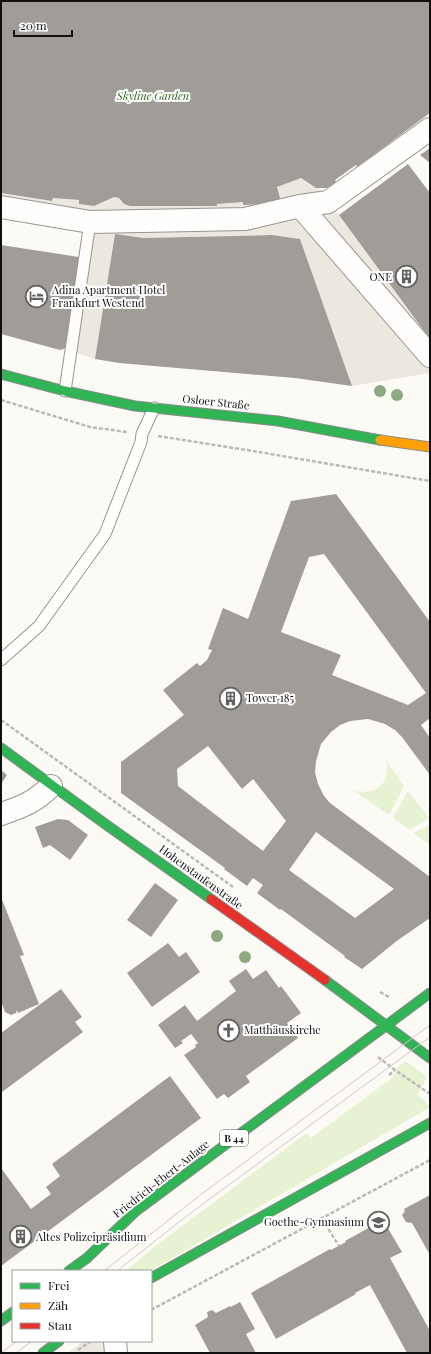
<svg xmlns="http://www.w3.org/2000/svg" width="431" height="1354" font-family="'Playfair Display',serif">
<rect width="100%" height="100%" fill="#fcfaf4"/>
<path fill="#e7f2d3" d="M386 760 404 786 389 815 353 790C367 795 385 790 387 773 388 769 387 764 386 760Z
M408 791 429 818 410 830 393 818Z
M430 825V845L413 833Z
M405 1062 410 1064 427 1077 418 1094 430 1107 150 1271H126L154 1247 307 1133 311 1138 392 1078 399 1066Z"/>
<path fill="#ece8df" d="M301 178 310 185 319 188 430 339V373L352 386 300 239 272 235 144 238 115 234 95 359 71 351 60 350 65 348 84 222 1 219V193L52 201 53 198 79 200V204L94 206 114 197 119 198 124 204 130 206H216L217 204 279 200 280 196 277 187Z
M84 1341H107L108 1353H67Z"/>
<path fill="#a09d99" fill-rule="evenodd" d="M1 1H430V113L357 167 356 165 335 180 336 182 327 188H316L301 178 277 187 280 198 276 203 243 205V202L217 204V206H130L124 204 119 198 114 197 94 206 79 204V200L53 198 52 201 1 193Z
M430 148V163L420 155Z
M408 164 430 193V339L339 215Z
M115 234 144 238 272 235 300 239 352 386 295 378 119 363 95 359Z
M1 245 79 257 65 348 63 349 60 350 1 334Z
M336 494 430 622V718L421 725 430 738V775L402 737 395 730 385 724 368 719 350 721 340 725 331 732 321 744 316 761 315 772 318 784 324 796 330 803 430 877V918L398 940 362 969 344 957 345 956 281 909 280 910 257 893 263 885 253 878 247 886 224 869 225 868 121 793V762L184 715 163 690 197 663 200 666 207 660 212 650 208 649 223 608 248 619 291 501ZM324 554 426 693 408 705 332 675 341 655 281 632 309 557ZM208 746 242 789 253 779 286 821 263 851 178 786 177 769ZM316 832 394 889 355 918 289 870Z
M1 770 7 775 1 784Z
M58 819 68 820 88 835 70 860 50 845 43 848 35 827Z
M155 883 178 900 151 937 127 920Z
M1 897 24 955 20 956 39 1004 18 1013 17 1010 16 1013 11 1015 5 1012 1 1001Z
M168 943 179 957 186 952 200 972 152 1007 127 973Z
M246 969 253 979 266 970 279 988 281 986 301 1013 287 1023 298 1038 246 1076 250 1082 228 1098 224 1094 217 1099 184 1055 196 1047 195 1045 198 1043 191 1034 181 1041 183 1043 175 1048 158 1025 185 1005 197 1021 236 991 229 981Z
M61 989 82 1017 75 1022 83 1032 2 1092 1 1033Z
M170 1076 201 1118 1 1266V1168L31 1209 51 1194 46 1187 60 1176 52 1164Z
M430 1195V1255L412 1223 406 1222 402 1215 405 1211 404 1209Z
M383 1220 402 1252 390 1258 430 1331V1353H407L370 1285 355 1293 356 1294 276 1339 251 1293 330 1249 331 1250 346 1242 345 1241Z
M240 1302 255 1329 246 1334 256 1353H210L195 1325 208 1317 207 1312 212 1310 216 1313 230 1306 231 1307Z"/>
<g fill="none" stroke-linecap="round" stroke-linejoin="round">
<defs>
<path id="lane" d="M65 391 90 222
M1 660 39 626 105 534 141 442 142 434 154 408"/>
<path id="street" d="M300 206 430 356
M1 207 90 222 245 219 300 206 328 202 430 129
M1 814C22 807 35 802 51 786
M115 1341 116 1353"/>
<path id="fast" d="M1 374 65 391 135 406 278 421 380 440
M1 748 108 826 211 899
M325 980 430 1058
M69 1271 87 1258 136 1211 430 993
M151 1278 430 1123
M1 1321 13 1312
M43 1353 59 1341"/>
<path id="slow" d="M380 440 430 447"/>
<path id="jam" d="M211 899 325 980"/>
</defs>
<use href="#lane" stroke="#969592" stroke-width="13"/>
<use href="#street" stroke="#969592" stroke-width="24"/>
<use href="#fast" stroke="#8c8b89" stroke-width="11"/>
<use href="#slow" stroke="#8c8b89" stroke-width="11"/>
<use href="#jam" stroke="#8c8b89" stroke-width="11"/>
<path stroke="#b9b9b8" stroke-width="2.5" stroke-dasharray="4 2" stroke-linecap="butt" d="M1 400 90 427 127 432
M158 436 259 452 430 481
M1 720 233 887
M380 992 389 997
M378 1057 395 1070 430 1094
M389 1075 395 1070
M322 1219 339 1246
M151 1310 430 1160
M78 1350 91 1341"/>
<use href="#lane" stroke="#fffefd" stroke-width="11"/>
<use href="#street" stroke="#fffefd" stroke-width="22"/>
<use href="#fast" stroke="#30b455" stroke-width="9"/>
<use href="#slow" stroke="#ff9f0a" stroke-width="9"/>
<use href="#jam" stroke="#e5322d" stroke-width="9"/>
<path stroke="#d8c5c6" stroke-width="1" d="M104 1271 199 1196 430 1025
M117 1271 188 1215 430 1037
M1 1353 17 1341
M16 1353 32 1341"/>
</g>
<g fill="#8caa7e">
<circle cx="380" cy="391" r="6"/>
<circle cx="397" cy="395" r="6"/>
<circle cx="217" cy="936" r="6"/>
<circle cx="245" cy="957" r="6"/>
</g>
<defs>
<symbol id="building-ring" viewBox="-11 -11 22 22"><circle r="9.5" fill="#fff" stroke="#62615f" stroke-width="1.5"/><path d="M-4-6H4V6H1V3H-1V6H-4ZM-2.5-4.3h1.7v1.8h-1.7ZM.8-4.3h1.7v1.8H.8ZM-2.5-1h1.7V.8h-1.7ZM.8-1h1.7V.8H.8Z" fill="#62615f"/></symbol>
<symbol id="hotel-ring" viewBox="-11 -11 22 22"><circle r="9.5" fill="#fff" stroke="#62615f" stroke-width="1.5"/><path d="M-6-4.5h1.5V1H6V5H4.5V3h-9V5H-6ZM-4 0a1.8 1.8 0 1 1 3.6 0ZM.5 0V-2.5h3Q6-2.5 6 0Z" fill="#62615f"/></symbol>
<symbol id="church-ring" viewBox="-11 -11 22 22"><circle r="9.5" fill="#fff" stroke="#62615f" stroke-width="1.5"/><path d="M-1.2-6h2.4v3.5h3.3v2.4h-3.3V6h-2.4V-.1h-3.3v-2.4h3.3Z" fill="#62615f"/></symbol>
<symbol id="school-ring" viewBox="-11 -11 22 22"><circle r="9.5" fill="#fff" stroke="#62615f" stroke-width="1.5"/><path d="M0-5L7-2L0 1L-7-2ZM-4 1L0 2.5L4 1V4Q0 6-4 4Z" fill="#62615f"/></symbol>
</defs>
<g fill-rule="evenodd">
<use href="#building-ring" x="394" y="264" width="25" height="25"/>
<use href="#hotel-ring" x="24" y="284" width="25" height="25"/>
<use href="#building-ring" x="218" y="686" width="25" height="25"/>
<use href="#church-ring" x="216" y="1018" width="25" height="25"/>
<use href="#school-ring" x="366" y="1210" width="25" height="25"/>
<use href="#building-ring" x="8" y="1224" width="25" height="25"/>
</g>
<g text-anchor="middle" stroke-width="4" stroke-linejoin="round" paint-order="stroke">
<rect fill="#fff" stroke="#575757" stroke-width="1" x="220" y="1130" width="28" height="16" rx="3"/>
<g font-size="10" font-weight="bold" fill="#0f0f0f">
<text x="234" y="1142">B 44</text>
</g>
<g font-size="11" font-style="italic" fill="#31681d" stroke="#fff">
<text x="153" y="100">Skyline Garden</text>
</g>
<g font-size="11" fill="#0f0f0f" stroke="#fff" text-anchor="start">
<text x="392" y="281" text-anchor="end">ONE</text>
<text x="52" y="294">Adina Apartment Hotel<tspan x="52" dy="13">Frankfurt Westend</tspan></text>
<text x="246" y="702">Tower 185</text>
<text x="244" y="1034">Matthäuskirche</text>
<text x="364" y="1226" text-anchor="end">Goethe-Gymnasium</text>
<text x="36" y="1241">Altes Polizeipräsidium</text>
</g>
<g font-size="11" fill="#0f0f0f" stroke="#fff">
<text transform="translate(216 402) rotate(6)" y="4">Osloer Straße</text>
<text transform="translate(201 877) rotate(36)" y="4">Hohenstaufenstraße</text>
<text transform="translate(161 1179) rotate(-38)" y="4">Friedrich-Ebert-Anlage</text>
</g>
</g>
<rect width="431" height="1354" fill="none" stroke="#0f0f0f" stroke-width="4"/>
<rect x="12" y="1270" width="140" height="72" fill="#ffffff" stroke="#9f9f9f"/>
<rect x="20" y="1283" width="20" height="6" fill="#30b455" stroke="#9f9f9f"/>
<text x="48" y="1290" font-size="12" fill="#0f0f0f">Frei</text>
<rect x="20" y="1303" width="20" height="6" fill="#ff9f0a" stroke="#9f9f9f"/>
<text x="48" y="1310" font-size="12" fill="#0f0f0f">Zäh</text>
<rect x="20" y="1323" width="20" height="6" fill="#e5322d" stroke="#9f9f9f"/>
<text x="48" y="1330" font-size="12" fill="#0f0f0f">Stau</text>
<path d="M14 30v6h58v-6" fill="none" stroke="#0f0f0f" stroke-width="2"/>
<text x="20" y="30" font-size="12" fill="#0f0f0f" stroke="#ffffff" stroke-width="3" paint-order="stroke">20 m</text>
</svg>
